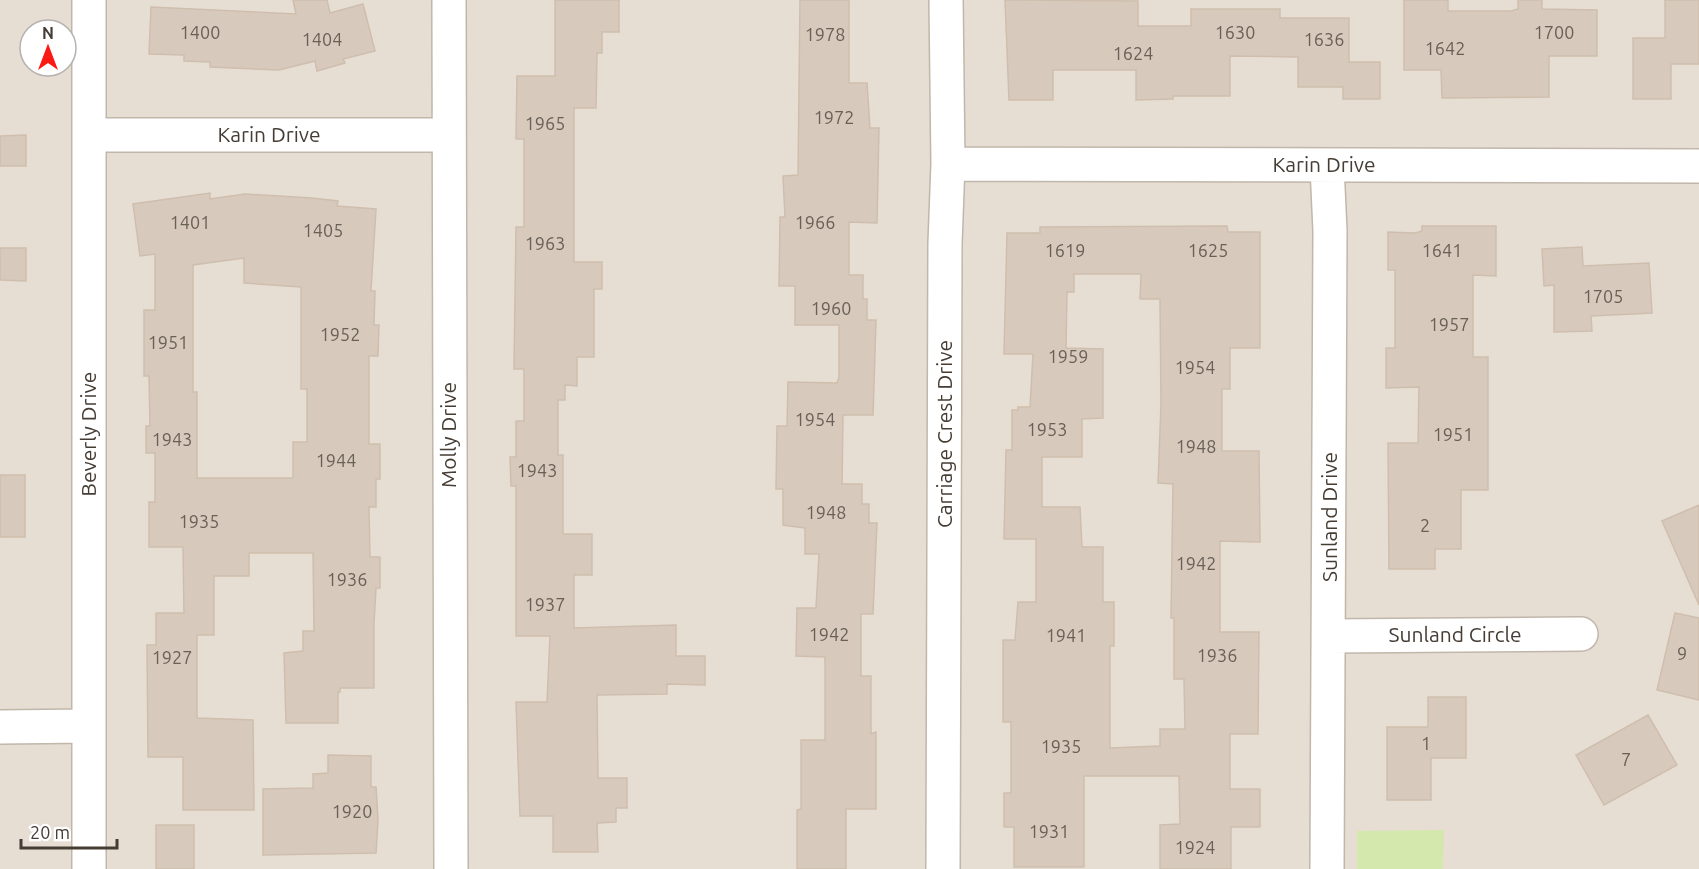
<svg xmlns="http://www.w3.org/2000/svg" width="1699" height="869" font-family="Ubuntu,sans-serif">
<rect width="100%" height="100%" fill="#f2ede5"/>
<path fill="#e6ded3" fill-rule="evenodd" d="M0 0H1699V869H0ZM30 30H66V66H30Z"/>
<path fill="#d4e7ad" d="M1444 830 1443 869H1357V831Z"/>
<path fill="#d7cabd" stroke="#cfbead" stroke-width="1.5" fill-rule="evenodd" d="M293 0H327L330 13 363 4 375 51 343 59 345 63 317 71 315 61 279 70 210 67V62L184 61V55L149 54 151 7 296 14Z
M555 0H619V32H602V53H597L596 108H574V262H602V289H594V357H577V386L565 385V400H558V455H563V534H592V575H574V628L676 625V656H705V685L667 684V694L597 695 598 778H627V808H616V822L597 823 598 852H553V816H520L516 702H547L550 636H516V486H511L510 457H516V421H524V369H514L516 227H524V139H516L517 76H555Z
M800 0H849V83H867L870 128H879L877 223 849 222V275H863V299H867V320H876L873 415H843L842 484H862V504H869V523H877L873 614H861V676H871V734L876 732V809H846V869H797V810L801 809V740H825V657L796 656 797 608H816L819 554H805V528L783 525V489H776L777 426H787L788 382 837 383 839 377V325H795V286H779L780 217H785L783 176 798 175Z
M1005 0 1138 1V26H1191V9H1280V18H1349V62H1380V99H1343V87H1298V57L1230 56V96H1173V99L1136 100V70H1053V100H1009Z
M1404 0H1448V11H1511L1518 9V0H1542V9L1597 10V56H1549V97L1442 98 1441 70H1404Z
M1665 0H1699V64H1671V99H1633V38H1665Z
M26 135V166H0V136Z
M210 193V199L245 194 312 198 338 201 337 206 376 209 371 291H375L374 325H379L378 356H369V444H380V479H376V507H369L370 557H380V588H376L374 623V688H340V692H338V723H286L284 653 303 651V631H314L313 553H249V576H214V635H197V718L253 720 254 810H183V757H148L147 645H156V613H184L183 547H149V502H155V453H146V426H150L149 376H144V310H155V254L140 256 133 204ZM244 258V283L301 287V389H307V442H293V478H197V392H193V265Z
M1227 226 1228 232H1260V348H1230V389H1222V451H1259L1260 542 1220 541V632H1259L1258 734H1230V789H1260V827H1231V869H1160V825L1180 824 1179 776H1084V867H1014V827H1004V793H1011V722H1003V640H1015L1018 602H1036V539H1004L1006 450H1012V410H1018V407H1030L1033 354H1004L1007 233H1040V227ZM1074 274H1141L1140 299H1160L1161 405 1158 483 1173 484 1171 618H1174V679H1184L1185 729H1160V746L1110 748V646H1114V602H1103V547H1082L1080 507H1042V457H1082V419L1103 418V349L1066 348 1067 292H1074Z
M1422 226H1496V276L1473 275V357H1488V490H1461V549H1435V569H1389L1388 443H1418L1419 387 1386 388V348H1395V270H1388V232L1415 233 1422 231Z
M1582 247 1583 266 1649 263 1652 313 1591 316 1592 331 1554 332V285L1544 286 1542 249Z
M0 248H26V281L0 280Z
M0 475H25V537H0Z
M1699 505V605L1662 521Z
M1675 613 1699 618V700L1657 690Z
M1428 697H1466V758H1431V800H1387V727H1428Z
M1648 715 1677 765 1604 805 1576 755Z
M328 755 371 756V787H376L378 819 376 853 263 855V789L313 788V774L328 773Z
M156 825H194V869H156Z"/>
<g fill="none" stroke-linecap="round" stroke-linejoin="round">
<defs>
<path id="minor" d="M89 0V869
M449 0 451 869
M89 135H449
M948 164 1699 166
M1327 166 1330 231 1327 869
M1330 636 1581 634
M0 727 89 726
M943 869 945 243 948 164 946 0"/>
</defs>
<use href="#minor" stroke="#c1b6aa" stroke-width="36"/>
<use href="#minor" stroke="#fff" stroke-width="33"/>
</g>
<g text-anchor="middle" stroke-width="6" stroke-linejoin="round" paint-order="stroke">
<g font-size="18" fill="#6a6056">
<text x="200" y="39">1400</text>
<text x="1235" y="39">1630</text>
<text x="1554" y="39">1700</text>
<text x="825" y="41">1978</text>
<text x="322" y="46">1404</text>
<text x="1324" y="46">1636</text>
<text x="1445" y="55">1642</text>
<text x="1133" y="60">1624</text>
<text x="834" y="124">1972</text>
<text x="545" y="130">1965</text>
<text x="190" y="229">1401</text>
<text x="815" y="229">1966</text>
<text x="323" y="237">1405</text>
<text x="545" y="250">1963</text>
<text x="1065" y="257">1619</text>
<text x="1208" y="257">1625</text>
<text x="1442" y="257">1641</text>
<text x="1603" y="303">1705</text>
<text x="831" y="315">1960</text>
<text x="1449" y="331">1957</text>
<text x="340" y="341">1952</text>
<text x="168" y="349">1951</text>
<text x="1068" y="363">1959</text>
<text x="1195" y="374">1954</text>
<text x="815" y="426">1954</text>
<text x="1047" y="436">1953</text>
<text x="1453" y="441">1951</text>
<text x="172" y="446">1943</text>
<text x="1196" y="453">1948</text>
<text x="336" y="467">1944</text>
<text x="537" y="477">1943</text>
<text x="826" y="519">1948</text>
<text x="199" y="528">1935</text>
<text x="1425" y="532">2</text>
<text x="1196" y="570">1942</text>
<text x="347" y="586">1936</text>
<text x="545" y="611">1937</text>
<text x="829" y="641">1942</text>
<text x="1066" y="642">1941</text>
<text x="1682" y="660">9</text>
<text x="1217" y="662">1936</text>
<text x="172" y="664">1927</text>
<text x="1426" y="750">1</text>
<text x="1061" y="753">1935</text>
<text x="1626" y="766">7</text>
<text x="352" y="818">1920</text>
<text x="1049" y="838">1931</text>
<text x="1195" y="854">1924</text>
</g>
<g font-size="21" fill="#453c34" stroke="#fff">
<text x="269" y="142">Karin Drive</text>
<text x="1324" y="172">Karin Drive</text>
<text transform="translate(89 434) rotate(-90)" y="7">Beverly Drive</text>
<text transform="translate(945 434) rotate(-90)" y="7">Carriage Crest Drive</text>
<text transform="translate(449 435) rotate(-90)" y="7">Molly Drive</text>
<text transform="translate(1330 517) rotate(-90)" y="7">Sunland Drive</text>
<text x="1455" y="642">Sunland Circle</text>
</g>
</g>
<g transform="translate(48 48)"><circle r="28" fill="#ffffff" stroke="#b5b1ae" stroke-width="1.5"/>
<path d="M0-4.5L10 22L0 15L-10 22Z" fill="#fb1a13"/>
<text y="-9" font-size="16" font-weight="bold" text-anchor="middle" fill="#453c34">N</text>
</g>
<path d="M21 839v9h96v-9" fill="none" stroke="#453c34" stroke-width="3"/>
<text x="30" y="839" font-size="18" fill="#453c34" stroke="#ffffff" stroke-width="4.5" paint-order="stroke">20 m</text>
</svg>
